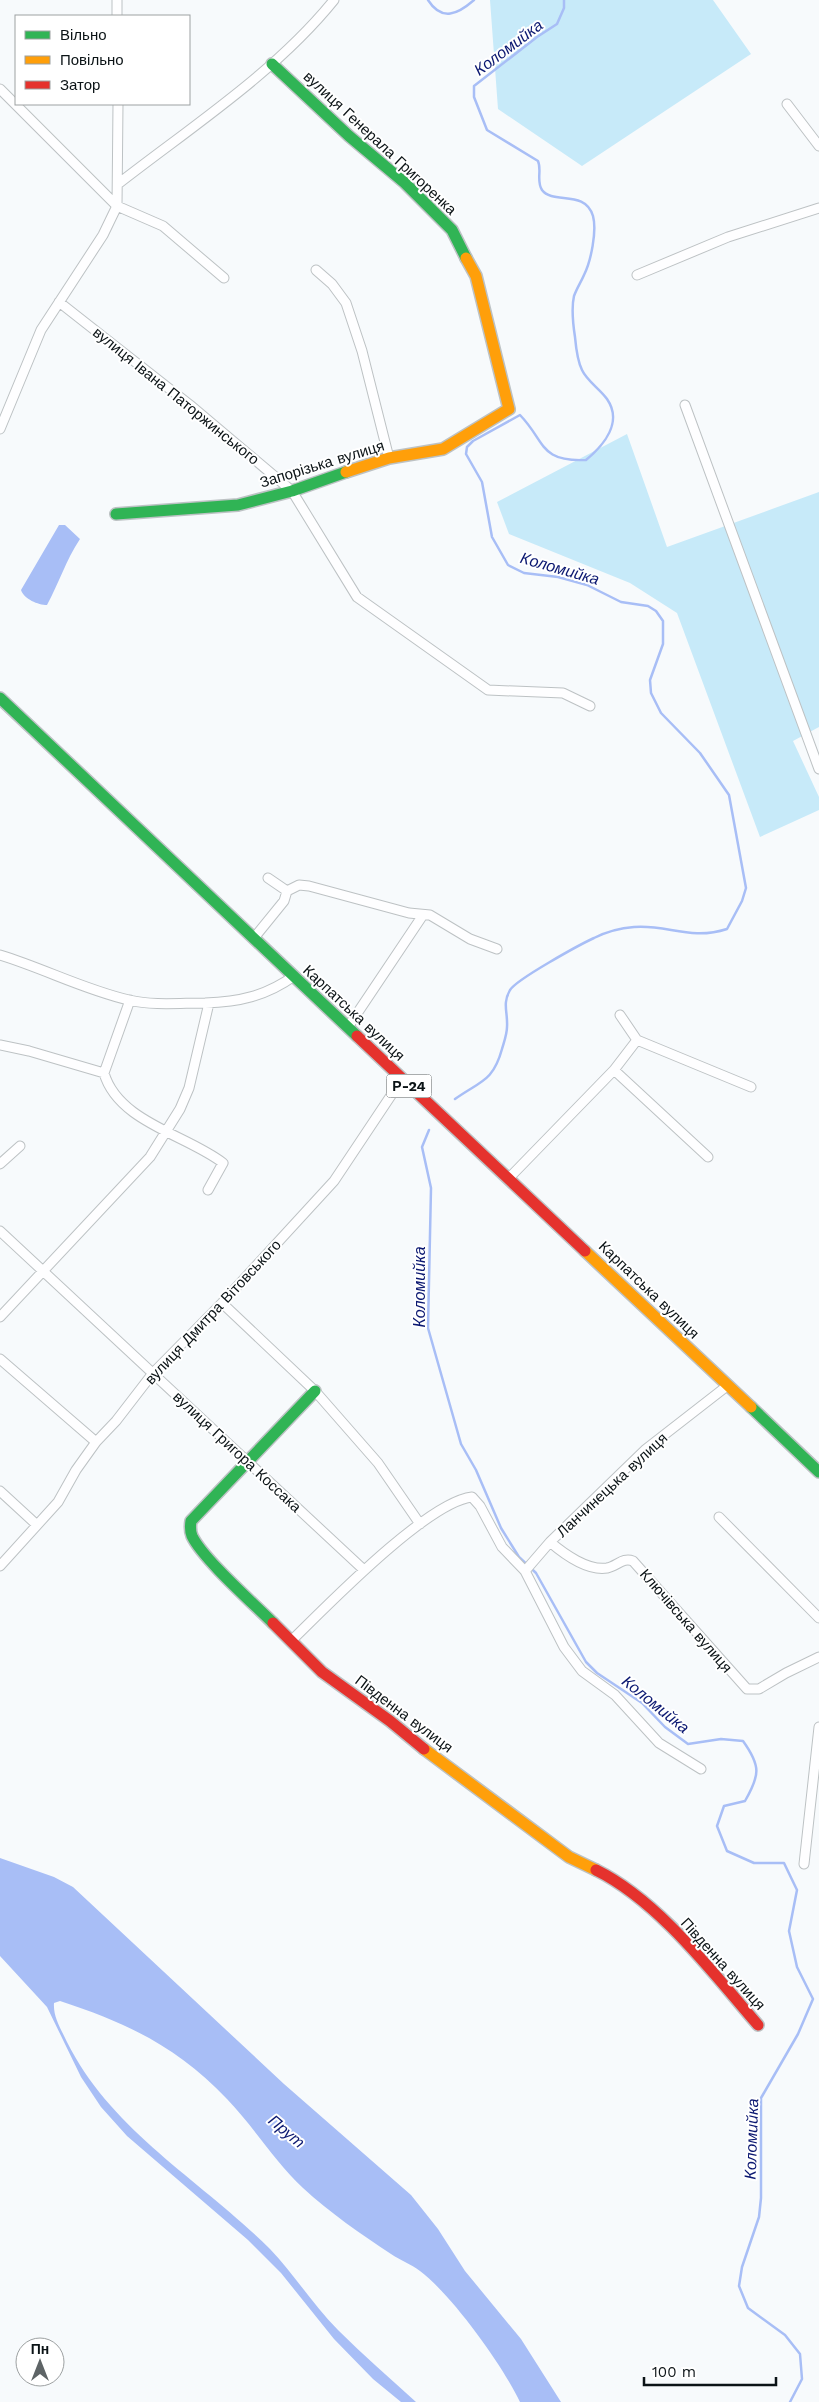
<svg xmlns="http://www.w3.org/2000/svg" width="819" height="2402" font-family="'Work Sans',sans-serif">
<rect width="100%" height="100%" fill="#f7fafc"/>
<path fill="#c7eaf9" d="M490 0H713L751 54 582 166 498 109Z
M627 434 667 547 819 492V727L793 741 819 797V810L760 837 677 613 630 583 509 534 497 502Z"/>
<path fill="#a8bef6" d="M59 525H65L80 539C66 560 59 583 47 605 38 605 24 599 21 590Z
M0 1858 54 1877 73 1887 284 2084 411 2195 438 2229 465 2271 521 2339 561 2402H520C503 2366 452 2295 420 2271 411 2264 400 2260 391 2254 361 2234 330 2213 303 2188 275 2162 254 2127 227 2099 178 2047 127 2023 60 2001L54 2003C53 2017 61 2029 67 2042 112 2132 201 2180 270 2249 294 2274 313 2305 338 2330 363 2355 390 2378 416 2402H401L373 2379 334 2339 281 2273 248 2240 127 2136 101 2107 81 2077 47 2007 0 1956Z"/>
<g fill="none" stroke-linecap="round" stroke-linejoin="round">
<path stroke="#a8bef6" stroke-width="2.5" d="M428 0C442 22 458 14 474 0
M455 1099C480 1081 493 1082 502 1049 504 1042 507 1034 507 1027 508 1012 502 1004 510 990 517 979 579 945 594 938 606 932 620 928 634 927 667 924 690 941 727 929L742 901 746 888 729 795 700 753 661 713 651 693 650 680 663 644V621L656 611 648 606 621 602 587 585 558 577 524 573 508 565 492 537 482 482 466 454 467 447 473 441 520 415C546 442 539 462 586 460 604 445 623 422 607 399 600 389 587 381 582 370 577 360 576 348 575 337 573 324 571 309 574 296 577 288 581 282 584 275 591 261 597 231 593 216 585 189 553 205 542 190 536 181 542 170 538 161L487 130 474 97V86L537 37 557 24 564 8V0
M429 1130 422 1147 431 1188 428 1328 461 1444 476 1470 501 1528 519 1557 536 1573 586 1662 597 1673 642 1703 665 1727 688 1744 721 1739 743 1741C761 1766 760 1775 745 1801L724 1806 717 1826 727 1851 754 1863H784L797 1890 789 1931 797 1967 813 1999 798 2034 761 2098V2198L759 2217 742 2267 739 2286 748 2308 785 2335 800 2354 802 2379 790 2402"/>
<defs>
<path id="street" d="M117 0V16
M0 89 117 206 163 226 224 278
M787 104 819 146
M118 184C191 127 276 72 334 0
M316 270 332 284 346 303 362 351 389 458
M637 275 728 237 819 208
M59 302 190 405 292 491 357 597 488 690 563 693 590 706
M685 405 819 769
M0 429 41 330 103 235 117 206 118 104
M268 878 287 891 299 885 309 886 409 913 430 915 470 939 497 949
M254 938 284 901 287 891
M0 955C43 968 85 990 129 1000 154 1006 180 1003 205 1003 239 1002 266 996 294 976
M620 1015 637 1040 751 1087
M348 1027 423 915
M0 1045 29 1051 104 1073C118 1122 187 1135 223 1163L208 1190
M614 1070 708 1157
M104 1073 130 1000
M0 1164 20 1146
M509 1178 614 1070 637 1040
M0 1231 364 1570
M222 1303 315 1391 378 1463 420 1524
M0 1317 150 1157 180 1109 189 1088 209 1003
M0 1359 96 1442
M0 1491 37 1525
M719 1517 819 1618
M550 1542C564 1554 588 1571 607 1568 617 1566 623 1557 633 1561L747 1689H759L786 1673 819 1657
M0 1566 58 1502 76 1470 96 1442 116 1421 153 1373 222 1303 334 1181 402 1079
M525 1571 550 1542 646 1449 727 1386
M291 1641C326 1607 427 1502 472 1497L480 1506 502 1547 525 1571 564 1647 582 1671 615 1695 659 1743 701 1769
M804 1864 819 1727"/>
<path id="fast" d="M272 64 349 136 405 183 452 230 466 258
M116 514 238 505 292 491 346 472
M0 698 357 1036
M751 1407 819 1472
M273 1623C253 1603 203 1559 192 1536 190 1531 190 1527 191 1521L315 1391"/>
<path id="slow" d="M346 472 389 458 443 449 509 409 476 276 466 258
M585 1251 751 1407
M424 1749 569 1857 596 1870"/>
<path id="jam" d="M357 1036 585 1251
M273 1623 322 1672 390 1721 424 1749
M596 1870C659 1901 713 1973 758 2025"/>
</defs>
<use href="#street" stroke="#bdc2c4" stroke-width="11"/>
<use href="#fast" stroke="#bdc2c4" stroke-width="14"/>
<use href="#slow" stroke="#bdc2c4" stroke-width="14"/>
<use href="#jam" stroke="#bdc2c4" stroke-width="14"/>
<use href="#street" stroke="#fefeff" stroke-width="9"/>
<use href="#fast" stroke="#30b455" stroke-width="11"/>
<use href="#slow" stroke="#ff9f0a" stroke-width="11"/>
<use href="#jam" stroke="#e5322d" stroke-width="11"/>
</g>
<g text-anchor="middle" stroke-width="4" stroke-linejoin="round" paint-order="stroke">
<rect fill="#fff" stroke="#545a5c" stroke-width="1" x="386.5" y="1074.5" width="45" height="23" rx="4"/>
<g font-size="14" font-weight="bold" fill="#0b1316">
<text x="409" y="1091">Р-24</text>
</g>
<g font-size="15" fill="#0b1316" stroke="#fff">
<text transform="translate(380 143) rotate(43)" y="5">вулиця Генерала Григоренка</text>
<text transform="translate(176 396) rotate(39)" y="5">вулиця Івана Паторжинського</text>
<text transform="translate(322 464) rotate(-17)" y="5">Запорізька вулиця</text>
<text transform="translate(354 1013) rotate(43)" y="5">Карпатська вулиця</text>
<text transform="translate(649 1290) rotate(44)" y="5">Карпатська вулиця</text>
<text transform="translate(213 1312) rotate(-47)" y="5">вулиця Дмитра Вітовського</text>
<text transform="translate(237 1452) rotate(43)" y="5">вулиця Григора Коссака</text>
<text transform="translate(612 1485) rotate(-43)" y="5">Ланчинецька вулиця</text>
<text transform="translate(686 1621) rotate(49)" y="5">Ключівська вулиця</text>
<text transform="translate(404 1714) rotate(37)" y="5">Південна вулиця</text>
<text transform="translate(723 1964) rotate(48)" y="5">Південна вулиця</text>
</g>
<g font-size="16" font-style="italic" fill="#0b1871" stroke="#fff">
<text transform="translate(508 47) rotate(-37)" y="6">Коломийка</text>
<text transform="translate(560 568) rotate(16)" y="6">Коломийка</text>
<text transform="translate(419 1287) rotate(-90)" y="6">Коломийка</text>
<text transform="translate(656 1704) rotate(39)" y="6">Коломийка</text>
<text transform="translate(287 2131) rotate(40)" y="6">Прут</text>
<text transform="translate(751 2139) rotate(-88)" y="6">Коломийка</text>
</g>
</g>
<rect x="15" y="15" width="175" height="90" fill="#ffffff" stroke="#9da1a2"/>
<rect x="25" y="31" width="25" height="8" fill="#30b455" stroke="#9da1a2"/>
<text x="60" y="40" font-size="15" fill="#0b1316">Вільно</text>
<rect x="25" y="56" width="25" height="8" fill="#ff9f0a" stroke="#9da1a2"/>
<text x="60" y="65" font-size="15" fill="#0b1316">Повільно</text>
<rect x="25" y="81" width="25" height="8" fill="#e5322d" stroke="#9da1a2"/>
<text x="60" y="90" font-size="15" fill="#0b1316">Затор</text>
<g transform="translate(40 2362)"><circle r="24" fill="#ffffff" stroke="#9da1a2"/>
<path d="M0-4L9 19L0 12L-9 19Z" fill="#5e6466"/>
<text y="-8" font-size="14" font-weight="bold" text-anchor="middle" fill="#0b1316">Пн</text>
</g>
<path d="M644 2377v8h132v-8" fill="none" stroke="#0b1316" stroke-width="2.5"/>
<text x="652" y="2377" font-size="15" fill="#0b1316" stroke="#ffffff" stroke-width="4" paint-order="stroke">100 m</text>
</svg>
